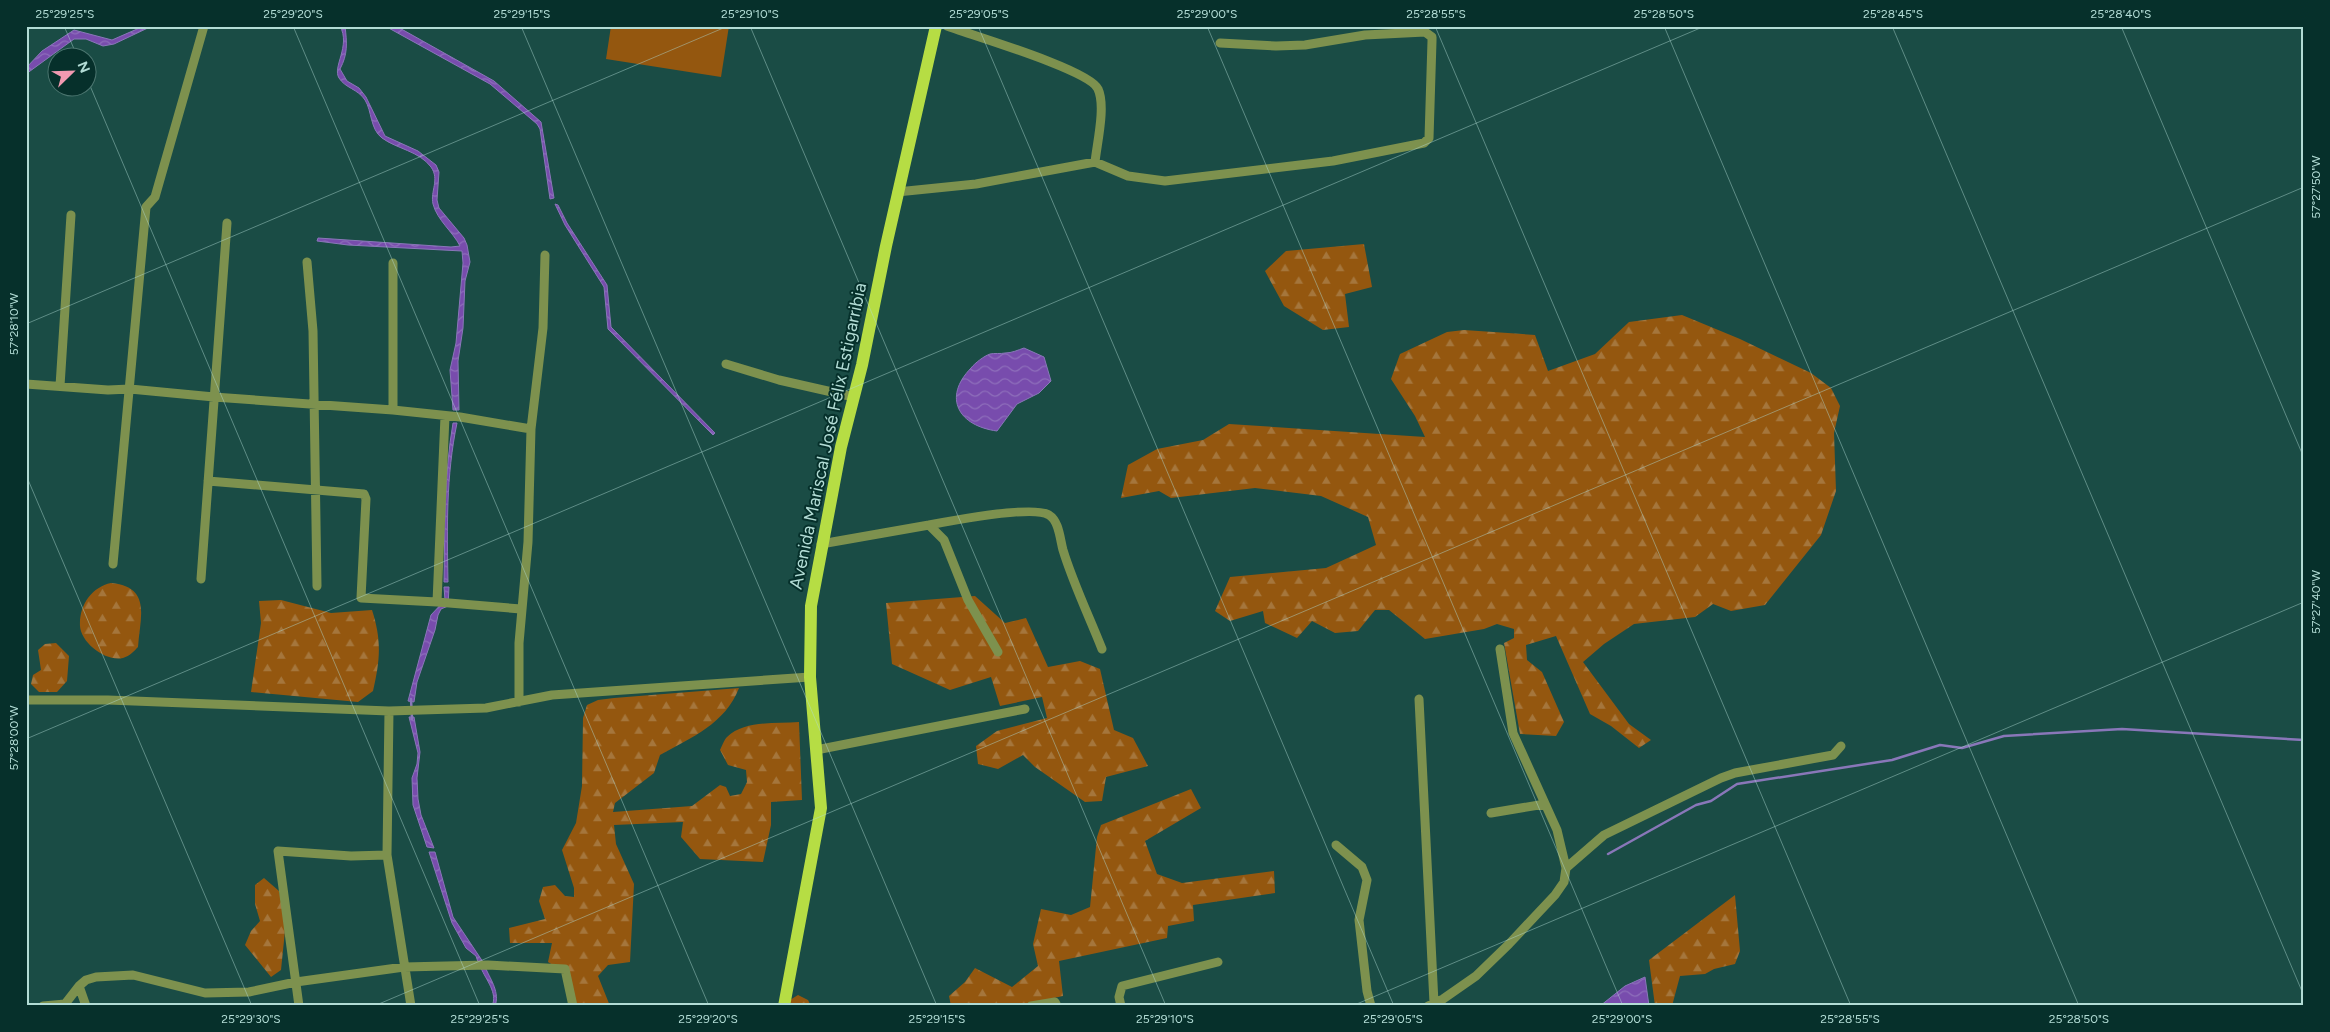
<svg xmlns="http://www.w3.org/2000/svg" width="2330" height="1032" font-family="Figtree,sans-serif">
<defs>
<pattern id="forest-firs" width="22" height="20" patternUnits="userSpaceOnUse" patternTransform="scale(1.25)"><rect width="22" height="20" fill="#94570f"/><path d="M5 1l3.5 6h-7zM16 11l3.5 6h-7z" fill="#a5763c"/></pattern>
<pattern id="water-waves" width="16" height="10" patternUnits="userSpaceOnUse" patternTransform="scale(1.25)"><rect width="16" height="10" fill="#784cad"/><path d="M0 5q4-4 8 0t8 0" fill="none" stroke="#8e6ebb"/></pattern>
</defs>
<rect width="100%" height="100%" fill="#1a4c45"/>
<path fill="url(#forest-firs)" d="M1364 244 1372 287 1345 294 1349 327 1323 330 1284 306 1265 271 1286 251Z
M1682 315 1740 339 1811 373 1831 388 1840 406 1834 433 1836 491 1821 535 1765 605 1731 611 1713 604 1695 617 1634 624 1604 644 1583 662 1629 724 1651 740 1639 748 1611 726 1590 714 1556 636 1526 645 1527 660 1542 672 1564 722 1556 736 1520 734 1504 643 1514 638V629L1497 624 1484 629 1425 639 1389 610H1375L1358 631 1335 633 1312 621 1297 638 1265 623 1263 611 1230 621 1215 611 1230 577 1326 568 1376 545 1368 517 1321 496 1255 488 1171 498 1159 491 1121 498 1128 465 1157 449 1203 440 1229 424 1425 437 1415 416 1391 379 1400 354 1447 332 1464 330 1535 335 1548 371 1595 354 1629 322Z
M111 583C152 587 140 617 138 647 134 651 130 656 123 658 106 662 81 643 80 626 79 605 92 587 111 583Z
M975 596 1005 623 1026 618 1048 667 1080 661 1100 669 1114 730 1133 738 1148 766 1106 777 1102 801 1085 802 1035 767 1023 755 998 769 978 764 976 746 997 731 1047 718 1042 697 1000 706 991 677 950 690 892 664 886 603Z
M281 600 331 613 372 610C382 641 380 660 373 691L358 702 251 692 261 623 259 601Z
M56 643 69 656 67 681 57 692H39L31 684 33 675 41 670 38 650 45 644Z
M739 688C725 724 692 737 660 755L654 773 615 803 613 812 692 806 720 785 726 787 730 796 741 794 747 782 746 770 728 765 720 750C722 746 724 740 727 737 745 720 776 724 799 722L802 800 771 802V825L763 862 700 859 681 837 683 822 614 825 616 844 634 884 630 962 608 965 598 976 610 1006H574L564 972 548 962 552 943H510L509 928 545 919 539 901 543 887 555 885 565 896 574 897V888L562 850 576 823 582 786 583 718 587 705 598 700 614 698Z
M1191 789 1201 808 1145 841 1157 874 1182 883 1274 871 1275 893 1193 905 1194 921 1168 926 1167 938 1059 961 1063 996 1017 1006H951L949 996 965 982 975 968 1012 987 1038 966 1033 944 1041 909 1071 915 1090 907 1097 837 1101 825Z
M264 878 279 891 286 921 281 970 271 977 245 945 251 931 260 921 255 904V885Z
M1735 895 1740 951 1735 964 1714 969 1705 974 1680 976 1672 1006H1655L1649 960Z
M798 995 808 1000 811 1006H788L790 1000Z"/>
<path fill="#94570f" d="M611 26H729L721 77 606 59Z"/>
<path fill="url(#water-waves)" stroke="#8977b9" d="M144 26H152L114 44 103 46 86 39H74L26 74V68L42 51 74 30 112 40Z
M340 26H345C347 43 348 54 340 69L347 81 359 88 366 97 385 136 418 151 436 165 439 172 437 200 439 208 464 238 467 245 470 262 465 281 463 328 458 361 459 410H453L450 370 456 343 463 263 462 251 348 245 317 241 318 238 451 247 460 246C453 232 437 220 433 204 430 191 440 180 431 167 419 151 397 149 382 138 370 129 372 111 365 100 358 89 345 88 339 78 332 67 351 46 340 26Z
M385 26H396L494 81 541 122 554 198 550 199 540 129 537 124 490 84Z
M555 204 558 205 567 223 607 285 611 327 715 433 713 435 608 329 604 287 565 225Z
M1024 348 1044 357 1051 381 1039 393 1017 404 997 431C959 426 942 398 971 368 975 363 984 356 990 354 994 353 1001 354 1005 353 1012 353 1018 350 1024 348Z
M453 423H457C446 476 447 528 448 582H444C445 529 444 475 453 423Z
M444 587H449L448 606 441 609 438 615 435 630 417 682 414 702 408 701 431 615 445 600Z
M409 717H414L420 752 417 778 418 799 421 815 434 848 427 847 413 805 412 778 417 764 418 753Z
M429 852H435L453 917 483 962H478L476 956 466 948 452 923Z
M481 968 486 969C491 980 500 993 495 1006H492C498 993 486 980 481 968Z
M1645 977 1649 1006H1600L1625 986Z"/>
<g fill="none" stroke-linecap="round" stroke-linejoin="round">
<path stroke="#8977b9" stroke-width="2.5" d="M411 699 412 719
M1608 854 1696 805 1711 801 1737 784 1892 760 1940 745 1962 748 2004 736 2122 729 2304 740"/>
<path stroke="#7d914e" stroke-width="9" d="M947 26C971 35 1090 70 1098 89 1106 106 1097 143 1095 162
M897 192 976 184 1095 162 1128 176 1165 181 1333 161 1424 143 1429 138 1432 41V37L1425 32 1365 35 1305 45 1276 46 1220 43
M307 262 313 331 317 586
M726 364 779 380 854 397
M26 384 108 390 130 389 214 397 393 410 460 417 531 429
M60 386 71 215
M393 410V263
M208 481 364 494 366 499 361 598 437 602 445 416
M929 525C950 521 1034 505 1049 515 1059 521 1060 539 1063 550 1073 583 1089 616 1102 649
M821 544 929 525 944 540 968 600 998 652
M113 564 146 207 155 197 204 26
M201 579 227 223
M437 602 521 609
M1500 649 1513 733 1557 830 1566 868
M1419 699 1434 1003
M26 700H108L389 711 486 708 552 695 810 677
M519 702V643L528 542 531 429 543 328 545 255
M389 711 387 855 411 1006
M816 750 1025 709
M1491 813 1545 804
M1336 845 1362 867 1367 880 1359 920 1367 991 1371 1006
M79 986 86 1006
M65 1004 79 986 86 980 96 977 133 975 205 993 249 992 296 982 404 967 488 965 565 969 573 1006
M43 1006 65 1004 68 1006
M299 1006 278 851 351 856 387 855
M1031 1006 1055 1002 1057 1006
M1121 1006 1119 997 1122 986 1218 962
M1428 1006 1443 999 1476 976 1509 944 1555 895 1564 882 1566 868 1604 835 1721 778 1735 773 1833 755 1841 746"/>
<path stroke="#b6dd44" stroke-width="12" d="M784 1006 821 808 810 677 811 606 841 447 862 365 886 246 936 26"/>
</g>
<path fill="none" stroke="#b2dcd5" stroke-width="1" stroke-opacity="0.45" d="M64 26 78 58M293 26 709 1006M521 26 937 1006M750 26 1166 1006M978 26 1394 1006M1207 26 1623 1006M1435 26 1851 1006M1664 26 2079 1006M1892 26 2304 996M2121 26 2304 458M88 81 480 1006M26 324 728 26M26 475 252 1006M26 739 1705 26M374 1006 2304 187M1352 1006 2304 602"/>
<g text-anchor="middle" stroke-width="4" stroke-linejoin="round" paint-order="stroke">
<g font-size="18" fill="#b2dcd5" stroke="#06302b">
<text transform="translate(828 436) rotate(-78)" y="6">Avenida Mariscal José Félix Estigarribia</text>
</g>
</g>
<rect width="2330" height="1032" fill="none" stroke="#06302b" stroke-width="55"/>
<g transform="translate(72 72) rotate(67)"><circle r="24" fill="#06302b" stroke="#4b756f"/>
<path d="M0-4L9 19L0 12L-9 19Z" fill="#f19ab1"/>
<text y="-8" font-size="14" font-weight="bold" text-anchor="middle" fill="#b2dcd5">N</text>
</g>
<rect x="28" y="28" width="2274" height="976" fill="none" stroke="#b2dcd5" stroke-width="2"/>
<g font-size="12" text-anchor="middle" fill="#b2dcd5">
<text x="65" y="18">25°29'25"S</text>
<text x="293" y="18">25°29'20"S</text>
<text x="522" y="18">25°29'15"S</text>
<text x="750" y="18">25°29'10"S</text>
<text x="979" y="18">25°29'05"S</text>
<text x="1207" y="18">25°29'00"S</text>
<text x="1436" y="18">25°28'55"S</text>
<text x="1664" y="18">25°28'50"S</text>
<text x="1893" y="18">25°28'45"S</text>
<text x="2121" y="18">25°28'40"S</text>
<text transform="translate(2316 187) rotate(-90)" y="4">57°27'50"W</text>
<text transform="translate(14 324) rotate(-90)" y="4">57°28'10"W</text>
<text transform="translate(2316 602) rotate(-90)" y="4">57°27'40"W</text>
<text transform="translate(14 738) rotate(-90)" y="4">57°28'00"W</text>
<text x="251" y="1023">25°29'30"S</text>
<text x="480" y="1023">25°29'25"S</text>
<text x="708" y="1023">25°29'20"S</text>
<text x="937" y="1023">25°29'15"S</text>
<text x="1165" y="1023">25°29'10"S</text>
<text x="1393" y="1023">25°29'05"S</text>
<text x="1622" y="1023">25°29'00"S</text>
<text x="1850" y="1023">25°28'55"S</text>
<text x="2079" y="1023">25°28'50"S</text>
</g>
</svg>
